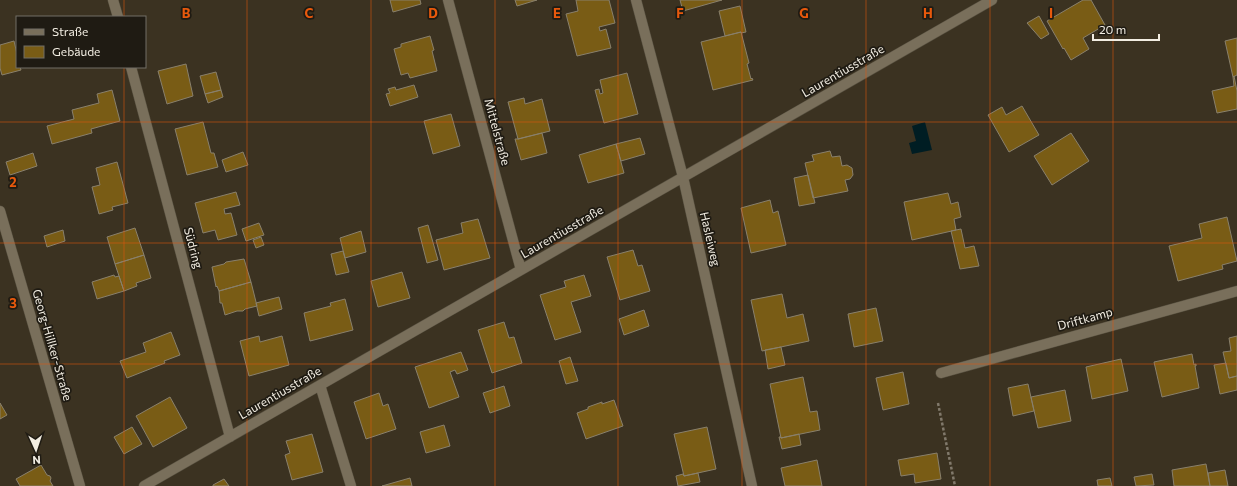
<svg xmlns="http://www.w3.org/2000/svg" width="1237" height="486" font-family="Commissioner,sans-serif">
<rect width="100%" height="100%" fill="#3b3221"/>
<path fill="#001d23" d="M925 122 932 150 912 154 909 143 916 141 912 126Z"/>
<path fill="#795c15" stroke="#89806c" d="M390 0H420L421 4 393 12Z
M515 0H537L517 6Z
M576 0H609L615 23 599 27 600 31 606 29 611 48 577 56 566 14 578 11Z
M680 0H722L683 11Z
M1083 0H1091L1105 25 1083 38 1089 49 1071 60 1064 48 1063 49 1047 21Z
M740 6 746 32 741 33V32L725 36 719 11Z
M1039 16 1049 34 1041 39 1027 23Z
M741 32 749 63 747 64 751 79 752 78 753 80 713 90 701 42Z
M430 36 434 50 432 51 437 71 410 78 408 73 401 75 394 49 401 47V44Z
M1237 38V75L1233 77 1225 41Z
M14 41 17 54V67H20L21 70 2 75 0 68V45Z
M186 64 193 96 167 104 158 71Z
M216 72 221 90 205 94 200 76Z
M627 73 638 114 604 123 595 90 599 89 600 94 603 93 600 80Z
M1234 76 1237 91V109L1217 113 1212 91 1234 86 1233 77Z
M414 85 418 97 390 106 386 94 390 93 388 89 395 87 396 90Z
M112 90 120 121 91 129 92 133 52 144 47 126 74 119 72 110 99 103 97 94Z
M221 90 223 97 208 103 205 94Z
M524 98 525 104 542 99 550 131 518 139 508 102Z
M1022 106 1039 135 1009 152 988 115 1002 107 1006 115Z
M451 114 460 146 433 154 424 121Z
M203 122 211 153H214L218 167 187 175 175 129Z
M542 133 547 153 521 160 515 139H518Z
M1071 133 1089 161 1052 185 1034 156Z
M640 138 645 154 621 161 616 144Z
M616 144 624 173 588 183 579 155Z
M830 151 832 157 840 156 842 166 847 165 852 168 853 175 850 179 845 180 848 191 813 198 805 163 814 161 812 155Z
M243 152 248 165 226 172 222 160Z
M33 153 37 166 10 175 6 162Z
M117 162 128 203 112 207 113 210 99 214 92 187 100 185 96 168Z
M808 175 815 203 799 206 794 178Z
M236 192 240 205 224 209 225 214 231 213 237 235 218 240 215 230 203 233 195 203Z
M948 193 951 204 958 202 961 217 954 219 956 230 912 240 904 202Z
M770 200 773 213 778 211 786 245 751 253 741 208Z
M1227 217 1237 261 1222 265 1223 269 1178 281 1169 246 1202 238 1199 224Z
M478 219 490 258 444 270 436 240 463 233 461 223Z
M259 223 264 235 246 241 242 229Z
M428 225 438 260 427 263 418 228Z
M135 228 144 255 115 264 107 237Z
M961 229 965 248 974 246 979 266 960 269 951 231Z
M63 230 65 241 47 247 44 236Z
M361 231 366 252 345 258 340 238Z
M261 237 264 245 256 248 253 240Z
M633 250 638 266 642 265 650 291 620 300 607 257Z
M343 251 349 272 336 275 331 254Z
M144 255 151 278 136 283 137 286 124 291 115 264Z
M244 259 251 282 219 291 217 286 216 287 212 267 224 264 226 262Z
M402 272 410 298 378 307 371 281Z
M114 275 115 277 119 276 124 291 97 299 92 282Z
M584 275 591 296 571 302 581 332 555 340 540 295 566 287 564 281Z
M251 282 257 306 245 309 243 311H237L225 315 222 303H220L219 291Z
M782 294 787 318 803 314 809 341 762 351 751 300Z
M279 297 282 309 259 316 256 303Z
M345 299 353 330 310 341 304 313 331 306 330 303Z
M876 308 883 341 854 347 848 314Z
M644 310 649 326 624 335 619 319Z
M504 322 509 338 514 337 522 363 492 373 478 330Z
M171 332 180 355 164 361 165 363 127 378 120 361 146 352 143 343Z
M259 336 260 342 282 336 289 365 249 376 240 341Z
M1237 336V376L1229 378 1223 352 1231 351 1229 338Z
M781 347 785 365 768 369 765 350Z
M461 352 468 370 457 374 455 370 450 372 459 397 429 408 415 367Z
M1192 354 1194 365 1196 364V366H1195L1199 388 1162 397 1154 362Z
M570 357 578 381 566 384 559 361Z
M1121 359 1128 391 1092 399 1086 367Z
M1226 363 1229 378 1237 376V390L1220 394 1214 365Z
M903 372 909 404 883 410 876 378Z
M803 377 810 412 817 411 820 430 781 438 770 384Z
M1028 384 1034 411 1013 416 1008 388Z
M504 386 510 406 490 413 483 393Z
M1065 390 1071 421 1038 428 1031 397Z
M379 393 383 406 388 404 396 429 366 439 354 402Z
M170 397 187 428 153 447 136 416Z
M614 400 623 426 586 439 577 413 588 409V407L602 402V404Z
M0 403 7 415 0 419Z
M444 425 450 446 426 453 420 432Z
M132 427 142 444 124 454 114 437Z
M707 427 716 469 684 476 674 434Z
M312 434 323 472 292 480 285 455 290 453 286 441Z
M799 434 801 445 782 449 779 437H781V438Z
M937 453 941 479 915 483 914 474 901 476 898 460Z
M817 460 822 486H785L781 468Z
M1206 464 1210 486H1174L1172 470Z
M41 465 47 475 50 476 51 478 50 481 53 486H20L16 479Z
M1225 470 1228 486H1210L1208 473Z
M698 473 700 482 678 486 676 476 683 474 684 476Z
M1152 474 1154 485 1136 486 1134 477Z
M410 478 412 486H382Z
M1110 478 1112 486H1098L1097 480Z
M224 479 229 486H213V485Z"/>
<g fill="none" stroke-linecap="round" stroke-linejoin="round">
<defs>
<path id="street" d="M113 0 118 17
M448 0 521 270
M636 0 683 177 752 486
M131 67 230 437
M0 211 80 486
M941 373 1237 291
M320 385 351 486
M144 486 992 0"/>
</defs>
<use href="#street" stroke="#585141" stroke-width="11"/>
<path stroke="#81796b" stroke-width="2.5" stroke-dasharray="3 2" stroke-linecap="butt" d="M938 403 955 486"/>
<use href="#street" stroke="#796f5b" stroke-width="10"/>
</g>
<path fill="none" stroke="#e8590c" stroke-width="1" stroke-opacity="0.55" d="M124 0V17M247 0V486M371 0V486M495 0V486M618 0V486M742 0V486M866 0V486M990 0V486M1113 0V486M124 67V486M0 122H1237M0 243H1237M0 364H1237"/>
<g text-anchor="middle" stroke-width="3.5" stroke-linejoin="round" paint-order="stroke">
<g font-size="12" fill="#f2ede2" stroke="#1f1b13">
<text transform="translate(843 71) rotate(-30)" y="4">Laurentiusstraße</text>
<text transform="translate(497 132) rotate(75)" y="4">Mittelstraße</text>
<text transform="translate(562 232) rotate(-30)" y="4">Laurentiusstraße</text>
<text transform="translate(710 239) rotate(77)" y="4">Hasleiweg</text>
<text transform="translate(193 248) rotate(75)" y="4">Südring</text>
<text transform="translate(1085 319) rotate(-15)" y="4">Driftkamp</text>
<text transform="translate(52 345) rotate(74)" y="4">Georg-Hillker-Straße</text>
<text transform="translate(280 393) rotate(-30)" y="4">Laurentiusstraße</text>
</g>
</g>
<g font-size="13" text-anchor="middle" font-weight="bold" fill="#e8590c" stroke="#1f1b13" stroke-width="3.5" stroke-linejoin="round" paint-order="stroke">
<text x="186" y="18">B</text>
<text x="309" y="18">C</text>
<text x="433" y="18">D</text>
<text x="557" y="18">E</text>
<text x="680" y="18">F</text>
<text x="804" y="18">G</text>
<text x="928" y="18">H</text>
<text x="1051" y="18">I</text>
<text x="13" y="187">2</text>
<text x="13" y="308">3</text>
</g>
<rect x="16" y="16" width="130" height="52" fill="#1f1b13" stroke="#736f66"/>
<rect x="24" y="29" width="20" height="6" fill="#796f5b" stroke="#736f66"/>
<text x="52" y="36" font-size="12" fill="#f2ede2">Straße</text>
<rect x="24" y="46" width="20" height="12" fill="#795c15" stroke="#736f66"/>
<text x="52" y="56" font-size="12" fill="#f2ede2">Gebäude</text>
<g transform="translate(36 450) rotate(177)" stroke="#1f1b13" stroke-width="3" paint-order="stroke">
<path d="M0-3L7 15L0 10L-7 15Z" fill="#f2ede2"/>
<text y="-6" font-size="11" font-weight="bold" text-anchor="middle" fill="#f2ede2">N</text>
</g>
<path d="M1093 34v6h66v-6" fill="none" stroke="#f2ede2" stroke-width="2"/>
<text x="1099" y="34" font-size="12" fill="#f2ede2" stroke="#1f1b13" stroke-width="3" paint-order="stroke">20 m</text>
</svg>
